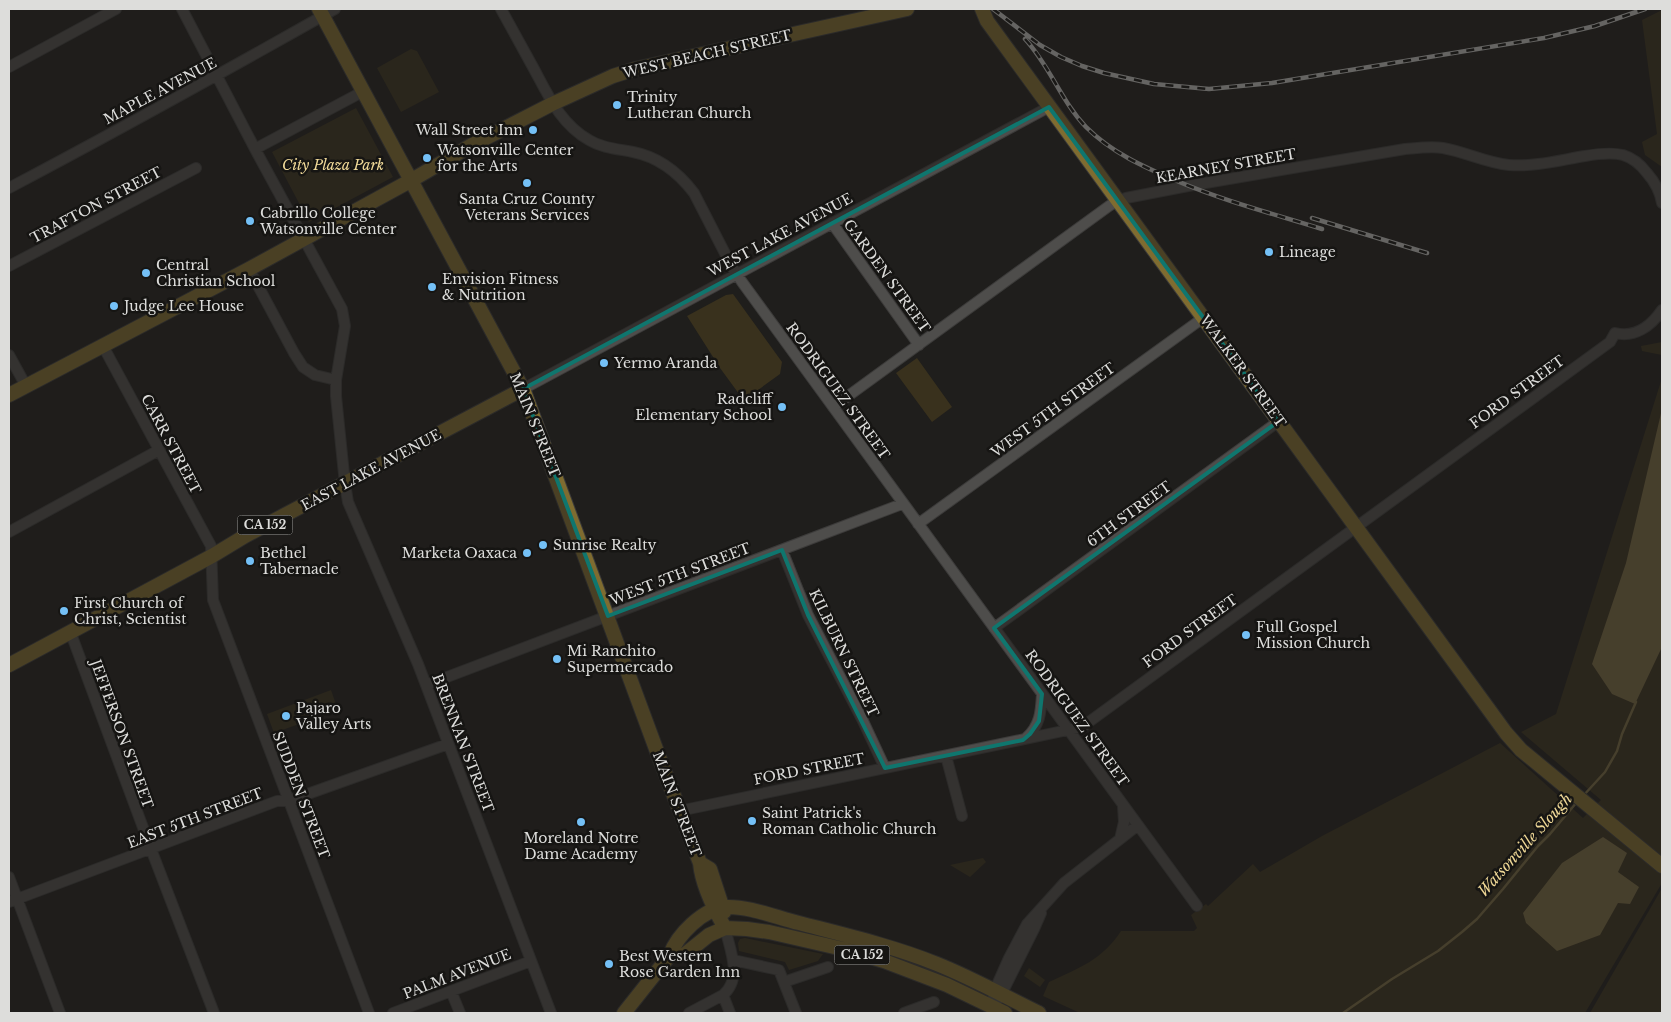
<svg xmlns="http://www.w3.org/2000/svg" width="1671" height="1022" font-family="'Libre Baskerville',serif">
<rect width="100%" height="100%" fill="#1f1e1c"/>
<path fill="#39311d" d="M1662 10V167L1645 155 1642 142 1657 134 1642 20Z
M411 49 417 51 439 92 401 112 377 68Z
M356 108 393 177 309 222 272 152Z
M733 294 782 362 780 374 747 398 745 396 742 398 720 368 687 316 726 295Z
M1662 342V355L1642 351 1641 346Z
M917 358 952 407 932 422 896 373Z
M1662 378V883L1585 1013H1080L1043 996 1049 982C1079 968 1102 960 1121 931H1194L1197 928 1191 915 1206 904 1208 906 1253 864 1260 872 1322 836 1500 743 1583 818 1601 800 1521 732 1556 714Z
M331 690 338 710 274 733 267 714Z
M983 858 986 862 970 877 950 865Z
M1662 888V1013H1590L1594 1006Z
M745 938 823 954 818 961 789 970 785 962 739 951 738 943 740 939Z
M1029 968 1045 980 1040 987 1024 976Z"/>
<path fill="#756842" d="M1662 409V647L1635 704 1612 694 1592 664 1626 563Z
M1603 837 1627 853 1618 872 1639 887 1630 904 1618 903 1600 935 1557 951 1526 923 1523 913 1562 863Z"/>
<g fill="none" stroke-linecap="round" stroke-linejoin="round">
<path stroke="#756842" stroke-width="2.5" d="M1583 796 1605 772 1617 751 1622 734 1636 702
M1343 1013 1392 979 1438 951 1462 932 1477 919 1503 889 1538 846 1550 834 1577 802"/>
<defs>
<path id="minor" d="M182 9 255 149 342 309 345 326 336 380V396L345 484 348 502 418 664 551 1013
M501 9C512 29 523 49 534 69 549 97 561 124 589 140 602 148 618 149 633 152 659 157 678 172 694 193L732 267 742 282 1197 906
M9 67 116 9
M255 149 362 92
M9 188C119 130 227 70 335 9
M832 223 919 345
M9 266 196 168
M249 269 294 353 303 367 315 375 336 380
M103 346 211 546 213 600 369 1013
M9 355 26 386
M523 389 1049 107
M833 407 1109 206 1117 201 1126 198 1188 186 1405 149C1417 148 1431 146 1443 148 1466 152 1486 163 1509 165 1535 167 1560 160 1585 156 1597 154 1611 152 1623 155 1633 158 1641 165 1647 173 1655 182 1660 191 1662 203
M918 524 1203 318
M9 532 159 450
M782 550 808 615 863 721 885 768
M994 628 1279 421
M70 631 151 849 214 1013
M426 685 902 504
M1026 738C1040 726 1041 712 1042 694
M946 756 962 816
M679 811 1082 727 1610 342 1615 333C1635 338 1651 326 1662 310
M1120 839 1124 822 1123 806
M9 877 60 1013
M9 902 277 801H288L448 744
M725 928C730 950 743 978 723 995L730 1013
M733 960 779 970 796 1013
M784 982 828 967
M451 991 460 1013
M999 999 1034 929 1041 913
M992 1007 994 991 997 985 1009 958 1027 924 1064 883 1138 825
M393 1013 531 961
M689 1013 723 995
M904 1013 934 1002"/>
<path id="major" d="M319 9 523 389 659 757 700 863C702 886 714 909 725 928
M982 9 987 21 1506 733 1521 750 1662 866
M9 395 249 269 410 181 472 145 552 104 613 76 635 69 907 9
M9 665 212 556 245 536 523 389
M700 863 710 869 724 912
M670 955H684L709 935 725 928 747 929 769 932 843 949 884 961 947 985 1005 1013
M624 1013 670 955C677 935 703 909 725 907 749 906 775 917 799 923 845 935 892 946 937 964 972 978 1006 997 1039 1013"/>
</defs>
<use href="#minor" stroke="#3c3b3a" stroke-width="12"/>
<use href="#major" stroke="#3c3b3a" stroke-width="16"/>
<use href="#minor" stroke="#4e4d4b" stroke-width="10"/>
<use href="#major" stroke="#7f6c30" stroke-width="14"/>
<defs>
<path id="rail" d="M993 9 1040 45 1061 57 1082 66 1104 73 1154 84 1209 89 1272 83 1544 38 1595 26 1645 9
M1025 39C1050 66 1061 101 1086 127 1112 153 1144 167 1177 181 1224 201 1274 214 1322 229
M1312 218 1427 253"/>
</defs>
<use href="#rail" stroke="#bbbbb9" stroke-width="4.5"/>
<use href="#rail" stroke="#161513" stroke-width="2.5" stroke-dasharray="8" stroke-linecap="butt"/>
</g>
<path d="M0 0H1671V1022H0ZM1049 107 1279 421 994 628 1042 694 1039 721 1030 734 1023 740 885 768 808 615 782 550 608 616 523 389Z" fill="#1f1e1c" fill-opacity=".55" fill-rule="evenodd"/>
<path fill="none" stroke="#0f766e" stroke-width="4" stroke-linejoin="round" d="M1049 107 1279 421 994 628 1042 694 1039 721 1030 734 1023 740 885 768 808 615 782 550 608 616 523 389Z"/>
<g fill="#74c0f6" stroke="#161513" stroke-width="2">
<circle cx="617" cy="105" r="5"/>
<circle cx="533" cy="130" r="5"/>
<circle cx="427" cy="158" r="5"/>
<circle cx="527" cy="183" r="5"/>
<circle cx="250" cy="221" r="5"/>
<circle cx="1269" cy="252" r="5"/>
<circle cx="146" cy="273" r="5"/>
<circle cx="432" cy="287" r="5"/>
<circle cx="114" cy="306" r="5"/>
<circle cx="604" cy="363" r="5"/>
<circle cx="782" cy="407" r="5"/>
<circle cx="543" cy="545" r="5"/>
<circle cx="527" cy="553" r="5"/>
<circle cx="250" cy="561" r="5"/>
<circle cx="64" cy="611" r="5"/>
<circle cx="1246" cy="635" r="5"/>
<circle cx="557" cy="659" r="5"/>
<circle cx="286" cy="716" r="5"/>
<circle cx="752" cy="821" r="5"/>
<circle cx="581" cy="822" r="5"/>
<circle cx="609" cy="964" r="5"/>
</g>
<g text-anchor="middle" stroke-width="5" stroke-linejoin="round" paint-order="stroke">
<g fill="#161513" stroke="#a1a19f" stroke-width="1">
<rect x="237.5" y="515.5" width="55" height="19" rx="4"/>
<rect x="834.5" y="945.5" width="55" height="19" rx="4"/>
</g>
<g font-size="12" font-weight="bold" fill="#dddddb">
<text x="265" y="529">CA 152</text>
<text x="862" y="959">CA 152</text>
</g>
<g font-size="14" fill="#dddddb" stroke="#161513">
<text transform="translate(707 54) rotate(-13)" y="5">WEST BEACH STREET</text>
<text transform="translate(160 91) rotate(-28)" y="5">MAPLE AVENUE</text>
<text transform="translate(1226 166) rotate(-10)" y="5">KEARNEY STREET</text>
<text transform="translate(96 205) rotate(-28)" y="5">TRAFTON STREET</text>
<text transform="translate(780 235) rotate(-28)" y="5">WEST LAKE AVENUE</text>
<text transform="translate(887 276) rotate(54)" y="5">GARDEN STREET</text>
<text transform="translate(1243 371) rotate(54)" y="5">WALKER STREET</text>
<text transform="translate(838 391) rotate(54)" y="5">RODRIGUEZ STREET</text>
<text transform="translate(1517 392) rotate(-36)" y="5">FORD STREET</text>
<text transform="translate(1053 410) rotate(-36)" y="5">WEST 5TH STREET</text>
<text transform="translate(535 425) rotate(68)" y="5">MAIN STREET</text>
<text transform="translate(171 444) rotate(62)" y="5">CARR STREET</text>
<text transform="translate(371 470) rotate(-28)" y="5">EAST LAKE AVENUE</text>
<text transform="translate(1129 514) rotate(-36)" y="5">6TH STREET</text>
<text transform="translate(680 574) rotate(-21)" y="5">WEST 5TH STREET</text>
<text transform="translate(1190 631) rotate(-36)" y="5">FORD STREET</text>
<text transform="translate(844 653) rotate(64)" y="5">KILBURN STREET</text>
<text transform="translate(1077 718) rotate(54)" y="5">RODRIGUEZ STREET</text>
<text transform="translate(122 734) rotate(70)" y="5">JEFFERSON STREET</text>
<text transform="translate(463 743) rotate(69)" y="5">BRENNAN STREET</text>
<text transform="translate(809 769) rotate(-11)" y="5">FORD STREET</text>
<text transform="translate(301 795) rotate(69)" y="5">SUDDEN STREET</text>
<text transform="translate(677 804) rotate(69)" y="5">MAIN STREET</text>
<text transform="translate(195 818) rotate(-21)" y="5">EAST 5TH STREET</text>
<text transform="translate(457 974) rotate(-21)" y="5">PALM AVENUE</text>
</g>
<g font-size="14" fill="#dddddb" stroke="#161513" text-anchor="start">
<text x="627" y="102">Trinity<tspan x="627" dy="16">Lutheran Church</tspan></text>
<text x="523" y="135" text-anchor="end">Wall Street Inn</text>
<text x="437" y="155">Watsonville Center<tspan x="437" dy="16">for the Arts</tspan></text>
<text x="527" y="204" text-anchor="middle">Santa Cruz County<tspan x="527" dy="16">Veterans Services</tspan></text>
<text x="260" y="218">Cabrillo College<tspan x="260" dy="16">Watsonville Center</tspan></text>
<text x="1279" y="257">Lineage</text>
<text x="156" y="270">Central<tspan x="156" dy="16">Christian School</tspan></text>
<text x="442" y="284">Envision Fitness<tspan x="442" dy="16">&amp; Nutrition</tspan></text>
<text x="124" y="311">Judge Lee House</text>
<text x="614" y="368">Yermo Aranda</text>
<text x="772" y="404" text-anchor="end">Radcliff<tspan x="772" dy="16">Elementary School</tspan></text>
<text x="553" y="550">Sunrise Realty</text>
<text x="260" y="558">Bethel<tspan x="260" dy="16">Tabernacle</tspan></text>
<text x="517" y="558" text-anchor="end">Marketa Oaxaca</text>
<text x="74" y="608">First Church of<tspan x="74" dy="16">Christ, Scientist</tspan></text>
<text x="1256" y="632">Full Gospel<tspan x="1256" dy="16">Mission Church</tspan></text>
<text x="567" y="656">Mi Ranchito<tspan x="567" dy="16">Supermercado</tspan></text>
<text x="296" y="713">Pajaro<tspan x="296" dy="16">Valley Arts</tspan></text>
<text x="762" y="818">Saint Patrick's<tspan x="762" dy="16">Roman Catholic Church</tspan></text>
<text x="581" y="843" text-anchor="middle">Moreland Notre<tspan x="581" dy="16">Dame Academy</tspan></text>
<text x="619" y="961">Best Western<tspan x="619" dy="16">Rose Garden Inn</tspan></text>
</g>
<g font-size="14" font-style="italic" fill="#f1da99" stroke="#161513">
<text x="333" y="170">City Plaza Park</text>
</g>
<g font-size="15" font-style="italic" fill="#edd695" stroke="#161513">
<text transform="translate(1525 845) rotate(-48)" y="5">Watsonville Slough</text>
</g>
</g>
<rect width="1671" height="1022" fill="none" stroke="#dddddb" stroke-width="20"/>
</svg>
